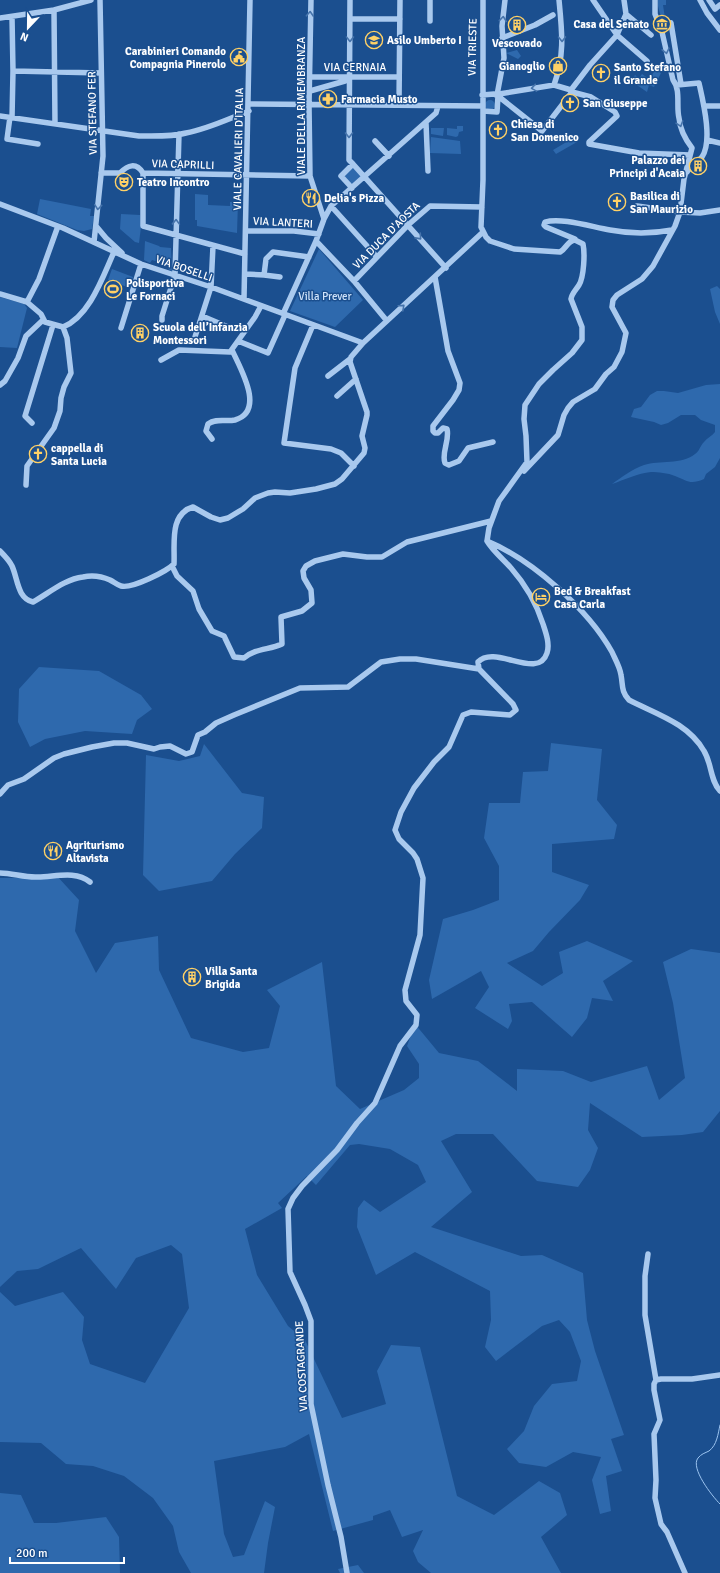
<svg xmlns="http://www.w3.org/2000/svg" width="720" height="1573" font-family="Signika,sans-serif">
<rect width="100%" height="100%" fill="#1b4f8f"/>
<path fill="#2e69ad" d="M658 0H666V5H663L665 18H661L658 6Z
M517 50 521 56 518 59 506 53Z
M656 69 661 73 654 87 649 85 647 92 631 81 635 75 639 78 642 74 649 79Z
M485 105a5 5 0 1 1 10 0a5 5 0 1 1-10 0Z
M457 126H463V131L459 132 458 136 456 137 447 135V128L457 129Z
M431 128H444L443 136 431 134Z
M431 137 460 141 461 154 430 153Z
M575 137 577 142 556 154 553 150Z
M352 166 362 176 352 185 343 175Z
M195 194 208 195V205L230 206V202H238L237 233 197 226V220H195Z
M40 199 91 209 90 216H94L92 229 84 231 77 230 37 214Z
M121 214 140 215 141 227 139 243 135 242 120 229Z
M145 241 159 246 160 247 171 248 172 271 168 269V265L152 260 150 263 144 260Z
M319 249 363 300 335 327 290 311Z
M112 269 133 277 130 288 108 280Z
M109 282 120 286 118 295 105 290Z
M717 286 720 289V324L715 312 710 289Z
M0 297 24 304 27 308 17 348 0 347Z
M720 384V458L715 467 706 474 704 479C690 485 688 481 675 476 668 473 658 472 651 472 638 473 624 480 612 484 622 477 632 469 644 465 660 460 681 465 695 454 699 452 700 446 704 442 707 438 712 436 715 432V425L701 420 695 415H681L668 423 661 425 654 422 631 417 634 409 641 407 650 395 657 391H664L678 393 706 385Z
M39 667 99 671 141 695 152 709 137 720 132 734 85 731 45 739 30 747 18 722 19 689Z
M551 743 602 749 597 800 617 825 614 839 552 844V872L589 885 580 900 549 932 533 951 507 963 542 986 563 973 559 952 587 941 633 961 603 981 613 1001 592 998 587 1018 572 1037 532 1002 509 1004 512 1021 508 1029 475 1008 489 987 481 971 432 999 429 980 443 919 473 910 499 900V866L484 838 489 803H520L523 772 548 771Z
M204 744 242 793 264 797 262 828 235 854 212 881 159 891 143 875 146 755 179 761 200 756Z
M56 875 79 900 75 931 96 973 115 943 158 936 159 970 191 1038 243 1052 269 1048 280 1006 267 990 322 962 336 1086 360 1109 404 1090 419 1078V1064L407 1046 415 1024 439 1053 478 1061 517 1091V1069L563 1071 591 1082 647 1066 659 1100 685 1078 673 1003 663 962 691 949 720 953V1111L703 1132 682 1135 642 1137 590 1103 588 1130 598 1148 590 1170 578 1187 537 1181 493 1134H456L441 1141 472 1192 431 1227 521 1256 542 1255 583 1273 587 1320 595 1351 624 1435 611 1439 622 1471 606 1476 611 1511 600 1514 592 1480 601 1457 573 1452 546 1467 519 1463 507 1449 524 1431 534 1406 552 1384 577 1381 581 1361 570 1332 559 1320 542 1326 496 1361 485 1347 491 1320 490 1291 415 1252 376 1275 357 1227 358 1208 364 1200 380 1212 426 1182 418 1165 390 1149 359 1144 350 1145 316 1185 307 1176 278 1203 282 1208 245 1229 257 1275 288 1326 305 1340 342 1418 386 1404 377 1371 391 1345 420 1347 457 1496 494 1515 539 1481 560 1493 567 1515 541 1537 561 1573H431L418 1562 413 1551 423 1530 402 1537 390 1510 373 1516V1520L333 1531 309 1434 285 1447 214 1461 224 1534 233 1557 244 1555 265 1501 275 1507 268 1543 264 1573H191L179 1552 173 1526 153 1498 124 1476 93 1466 66 1464 41 1443 0 1442V1292L15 1306 63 1292 84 1317 82 1340 90 1364 145 1383 189 1308 182 1254 171 1245 136 1258 116 1289 81 1248 38 1269 17 1271 0 1287V878H37Z
M0 1493 21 1495 34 1523H56L106 1517 119 1537 120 1573H0Z
M358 1565 364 1573H340L338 1569Z"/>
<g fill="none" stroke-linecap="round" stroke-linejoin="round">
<path stroke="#9cc4f0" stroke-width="1" d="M720 1425C718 1434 717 1445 709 1451 705 1453 701 1454 698 1458 690 1468 712 1496 720 1504"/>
<path stroke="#a9c9ee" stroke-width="5.5" d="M311 0 309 105 310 176 324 219
M350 0 349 160 353 164
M483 0V180L481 227 486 237 490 241 514 249 560 252C567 248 567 241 575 240L583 244C585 253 584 277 579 285 576 290 572 293 571 299L582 327V340L572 353 553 370 539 384 525 405 524 419 526 436 527 462 499 501 489 528 487 541
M593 0 617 35 647 61
M624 0 626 14 651 35
M700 0 707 13 720 30
M709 0 715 9 720 5
M54 10 55 124
M12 17 13 71 12 118
M0 18 54 10 91 0
M350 19H400
M430 21V0
M660 28 668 25 671 23 681 84
M502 38 535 25 553 15
M13 71 101 73
M310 77H399
M554 85C565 54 562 32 559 0
M677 85 699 83C703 101 713 141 702 157 698 162 691 166 687 172
M571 90 554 85 499 94 498 96 542 131 572 92
M571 90 590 65 617 35 626 14
M310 91 345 81 349 78
M572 92 591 97 615 112 617 116 589 142V144L639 153 690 155
M482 95 494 94 498 96 497 112 483 111
M497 95 504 58 502 26 505 0
M249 104 483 106
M399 104 400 0
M704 106H720
M0 116 139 136C155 136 171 137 186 133 208 129 228 119 249 111
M10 117 7 139 38 144
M426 123 428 171
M707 140 720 143
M375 141 389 156
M101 173H120C128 165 136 162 143 173L310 176
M143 173V226L245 254
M352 188 341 176 353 164 446 268
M0 204 63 228 141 264 211 287 363 343
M331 206 377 257
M637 206 680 212 684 179 692 148C685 139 680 129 679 118 676 106 681 90 673 80L662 32 655 14V0
M96 226 106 238 122 253
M246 231H294L319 234
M575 239 546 227 544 225 545 222C561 217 592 227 610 230 631 234 651 234 672 230
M316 241 354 281 387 321
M94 242 103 156 100 0
M245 274 264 275 266 259 273 252 309 257
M264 275 280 277
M435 277 448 351 460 383 459 390 453 400 433 426V431L435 433H438L443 428 447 429C450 440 441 453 445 463L449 465 459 461 468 448 493 442
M354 281 408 225 430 206 482 207
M0 294 27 302 41 314 45 322 63 327
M244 299 250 0
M27 302 39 279 58 226
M283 314 316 241 324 219 331 206 436 113 438 106
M202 316 228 327
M162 320V316L175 275 179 134
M313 325 295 368 284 443 331 449 341 453 354 466
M63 327C90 316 103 276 114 252
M121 328 141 264
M194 340 211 287 213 246
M238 341 268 353 285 315
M161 360 179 350 230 352 255 317 261 306
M328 376 350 359
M0 385 5 381 18 358 26 336 43 320
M337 396 356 379
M32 423 25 416 53 325
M212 439 206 431 208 424C216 418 226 422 235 420 266 411 240 368 232 350
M524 471 558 435 564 415 568 408 573 402 595 389 606 374 614 367 622 352 626 333 612 307 613 300 617 295 642 279 653 266 675 226 680 212 700 213 720 210
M26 485 27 466 54 428 60 411 61 398 64 387 71 373 67 338 63 327
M487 541C532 560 588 609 612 652 615 659 620 667 621 675 623 685 621 692 629 700 656 714 688 723 704 751 712 764 710 780 720 791
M0 551C5 556 9 560 12 566 18 579 17 598 33 602 49 593 65 579 83 577 92 575 101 576 110 580 114 582 117 585 121 586 132 589 167 571 174 564 175 544 169 514 193 507L211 517 220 520 228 518 243 509 255 498 268 493 275 492 290 493 316 489 335 484 342 479 364 453 365 448 362 436 367 415V412L350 362 351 357 363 343 483 232
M172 566 177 576 193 591 199 609 212 631 224 636 234 657 244 658C256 648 269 650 282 644L281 617 302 611 312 603 311 590 304 578 303 571 306 566 315 561 343 554 367 557H382L407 542 491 521
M0 794 8 785 24 779 54 758 64 754 92 747 114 743H127L154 749 160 747 170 746 186 754 192 752 198 735 205 732 216 723 234 715 300 688 348 687 381 662 400 659H416L479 669
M0 873C13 873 25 878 38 877 55 877 75 870 90 882
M648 1254 645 1276V1315L656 1380 654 1384V1390L660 1420 654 1434 656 1480 655 1498 661 1524 667 1532 685 1573
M656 1380 661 1379H692L720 1375
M347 1573 341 1537 328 1485 311 1404V1321L305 1305 290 1272 288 1209 293 1198 302 1186 337 1150 357 1123 375 1103 400 1046 416 1025 417 1015 406 1001 405 990 420 935 423 878 417 859 413 853 399 839 395 830 401 812 414 788 434 762 449 747 463 715 471 712 510 715 516 710 513 704 479 669 478 662C495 644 538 681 547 653 550 644 546 633 543 624 536 602 526 585 511 568 503 559 493 551 487 541"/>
</g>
<defs><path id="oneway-chevron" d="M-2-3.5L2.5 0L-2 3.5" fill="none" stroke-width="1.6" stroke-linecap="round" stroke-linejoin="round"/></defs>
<g stroke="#4674ac">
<use href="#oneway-chevron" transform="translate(310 14) rotate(-87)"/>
<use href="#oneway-chevron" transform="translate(503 19) rotate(-84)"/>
<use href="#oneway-chevron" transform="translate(350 39) rotate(90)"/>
<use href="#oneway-chevron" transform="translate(562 39) rotate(89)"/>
<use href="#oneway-chevron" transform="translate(666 51) rotate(78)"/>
<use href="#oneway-chevron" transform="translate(534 88) rotate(171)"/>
<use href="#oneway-chevron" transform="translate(680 124) rotate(73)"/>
<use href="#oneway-chevron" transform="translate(349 135) rotate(90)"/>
<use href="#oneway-chevron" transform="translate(98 207) rotate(96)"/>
<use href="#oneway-chevron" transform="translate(176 222) rotate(-88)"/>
<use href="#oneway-chevron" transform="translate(419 237) rotate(48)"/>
<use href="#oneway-chevron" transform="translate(402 307) rotate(-42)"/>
</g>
<defs>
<symbol id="museum-ring" viewBox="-11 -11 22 22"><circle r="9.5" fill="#1b4f8f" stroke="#ffd166" stroke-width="1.5"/><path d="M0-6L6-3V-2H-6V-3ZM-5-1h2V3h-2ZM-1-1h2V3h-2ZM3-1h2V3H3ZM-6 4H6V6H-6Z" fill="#ffd166"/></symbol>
<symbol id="building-ring" viewBox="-11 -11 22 22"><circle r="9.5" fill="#1b4f8f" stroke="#ffd166" stroke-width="1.5"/><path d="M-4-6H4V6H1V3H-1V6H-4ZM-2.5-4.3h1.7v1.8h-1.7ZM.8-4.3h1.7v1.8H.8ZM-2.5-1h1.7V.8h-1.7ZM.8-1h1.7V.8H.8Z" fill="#ffd166"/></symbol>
<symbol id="school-ring" viewBox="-11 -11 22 22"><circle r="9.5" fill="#1b4f8f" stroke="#ffd166" stroke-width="1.5"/><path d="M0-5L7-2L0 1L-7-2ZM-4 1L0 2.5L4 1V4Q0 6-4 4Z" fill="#ffd166"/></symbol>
<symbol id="civic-ring" viewBox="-11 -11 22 22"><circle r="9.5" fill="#1b4f8f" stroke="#ffd166" stroke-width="1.5"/><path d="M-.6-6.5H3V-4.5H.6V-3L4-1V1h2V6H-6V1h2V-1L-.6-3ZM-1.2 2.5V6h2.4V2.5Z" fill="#ffd166"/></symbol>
<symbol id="shop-ring" viewBox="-11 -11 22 22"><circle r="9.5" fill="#1b4f8f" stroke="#ffd166" stroke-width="1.5"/><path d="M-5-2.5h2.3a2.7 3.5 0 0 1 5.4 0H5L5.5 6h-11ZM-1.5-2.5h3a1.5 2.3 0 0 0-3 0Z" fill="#ffd166"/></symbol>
<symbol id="church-ring" viewBox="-11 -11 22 22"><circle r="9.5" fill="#1b4f8f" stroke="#ffd166" stroke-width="1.5"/><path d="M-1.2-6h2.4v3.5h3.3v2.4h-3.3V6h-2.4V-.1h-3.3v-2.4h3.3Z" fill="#ffd166"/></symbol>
<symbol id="pharmacy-ring" viewBox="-11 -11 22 22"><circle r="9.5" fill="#1b4f8f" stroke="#ffd166" stroke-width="1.5"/><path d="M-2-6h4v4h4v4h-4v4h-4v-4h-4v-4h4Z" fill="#ffd166"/></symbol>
<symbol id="theatre-ring" viewBox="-11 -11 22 22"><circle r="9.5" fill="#1b4f8f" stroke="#ffd166" stroke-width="1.5"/><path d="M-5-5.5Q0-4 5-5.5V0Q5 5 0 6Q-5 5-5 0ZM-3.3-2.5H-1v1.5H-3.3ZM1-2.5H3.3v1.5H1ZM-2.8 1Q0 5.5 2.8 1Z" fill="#ffd166"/></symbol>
<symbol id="restaurant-ring" viewBox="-11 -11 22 22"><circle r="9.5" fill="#1b4f8f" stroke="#ffd166" stroke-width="1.5"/><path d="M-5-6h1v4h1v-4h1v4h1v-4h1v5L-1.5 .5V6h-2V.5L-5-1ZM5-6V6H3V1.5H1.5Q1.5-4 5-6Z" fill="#ffd166"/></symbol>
<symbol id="stadium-ring" viewBox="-11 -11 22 22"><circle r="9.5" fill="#1b4f8f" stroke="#ffd166" stroke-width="1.5"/><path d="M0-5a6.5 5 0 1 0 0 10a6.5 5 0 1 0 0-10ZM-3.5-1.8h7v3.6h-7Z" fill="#ffd166"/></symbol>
<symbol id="hotel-ring" viewBox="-11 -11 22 22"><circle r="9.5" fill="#1b4f8f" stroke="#ffd166" stroke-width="1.5"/><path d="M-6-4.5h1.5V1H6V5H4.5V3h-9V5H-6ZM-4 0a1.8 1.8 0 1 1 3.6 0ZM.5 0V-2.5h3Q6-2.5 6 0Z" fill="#ffd166"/></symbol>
</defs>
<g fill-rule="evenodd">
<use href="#museum-ring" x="652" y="14" width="20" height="20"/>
<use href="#building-ring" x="507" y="15" width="20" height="20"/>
<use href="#school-ring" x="364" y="30" width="20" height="20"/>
<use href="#civic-ring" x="229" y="47" width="20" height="20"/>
<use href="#shop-ring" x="548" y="56" width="20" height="20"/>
<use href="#church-ring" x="591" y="63" width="20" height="20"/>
<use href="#pharmacy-ring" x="318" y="89" width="20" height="20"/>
<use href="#church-ring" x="560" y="93" width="20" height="20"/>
<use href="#church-ring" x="488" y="120" width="20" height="20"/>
<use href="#building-ring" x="688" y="156" width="20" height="20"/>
<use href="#theatre-ring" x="114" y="172" width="20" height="20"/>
<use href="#restaurant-ring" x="301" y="188" width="20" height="20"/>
<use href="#church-ring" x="607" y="192" width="20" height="20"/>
<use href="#stadium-ring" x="103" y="279" width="20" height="20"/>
<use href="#building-ring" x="130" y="323" width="20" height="20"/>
<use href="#church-ring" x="28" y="444" width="20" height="20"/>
<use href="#hotel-ring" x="531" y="587" width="20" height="20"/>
<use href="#restaurant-ring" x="43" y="841" width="20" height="20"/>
<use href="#building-ring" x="182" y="967" width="20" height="20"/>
</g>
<g text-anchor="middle" stroke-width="3" stroke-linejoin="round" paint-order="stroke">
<g font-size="11" font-weight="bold" fill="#fff" stroke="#1b4f8f" text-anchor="start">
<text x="649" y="28" text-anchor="end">Casa del Senato</text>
<text x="387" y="44">Asilo Umberto I</text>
<text x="517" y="47" text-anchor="middle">Vescovado</text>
<text x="226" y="55" text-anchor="end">Carabinieri Comando<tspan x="226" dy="13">Compagnia Pinerolo</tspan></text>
<text x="545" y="70" text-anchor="end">Gianoglio</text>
<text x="614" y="71">Santo Stefano<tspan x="614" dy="13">il Grande</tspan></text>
<text x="341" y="103">Farmacia Musto</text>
<text x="583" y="107">San Giuseppe</text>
<text x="511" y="128">Chiesa di<tspan x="511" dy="13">San Domenico</tspan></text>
<text x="685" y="164" text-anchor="end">Palazzo dei<tspan x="685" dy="13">Principi d'Acaia</tspan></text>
<text x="137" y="186">Teatro Incontro</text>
<text x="630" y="200">Basilica di<tspan x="630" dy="13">San Maurizio</tspan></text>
<text x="324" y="202">Delia's Pizza</text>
<text x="126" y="287">Polisportiva<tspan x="126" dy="13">Le Fornaci</tspan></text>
<text x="153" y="331">Scuola dell’Infanzia<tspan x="153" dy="13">Montessori</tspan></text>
<text x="51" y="452">cappella di<tspan x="51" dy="13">Santa Lucia</tspan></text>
<text x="554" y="595">Bed &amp; Breakfast<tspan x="554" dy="13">Casa Carla</tspan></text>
<text x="66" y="849">Agriturismo<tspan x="66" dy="13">Altavista</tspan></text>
<text x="205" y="975">Villa Santa<tspan x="205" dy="13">Brigida</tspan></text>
</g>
<g font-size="11" fill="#fff" stroke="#1b4f8f">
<text transform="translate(472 47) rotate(-89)" y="4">VIA TRIESTE</text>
<text x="355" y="71">VIA CERNAIA</text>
<text transform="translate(301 106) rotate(-90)" y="4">VIALE DELLA RIMEMBRANZA</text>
<text transform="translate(92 113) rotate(-91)" y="4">VIA STEFANO FER</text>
<text transform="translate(238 149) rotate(-89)" y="4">VIALE CAVALIERI D'ITALIA</text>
<text transform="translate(183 164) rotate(2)" y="4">VIA CAPRILLI</text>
<text transform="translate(283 222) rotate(3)" y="4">VIA LANTERI</text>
<text transform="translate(386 235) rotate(-45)" y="4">VIA DUCA D'AOSTA</text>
<text transform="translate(184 268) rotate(19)" y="4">VIA BOSELLI</text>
<text transform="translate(301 1366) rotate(-93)" y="4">VIA COSTAGRANDE</text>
</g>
<g font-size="11" fill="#cfe3fa" stroke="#1b4f8f">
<text x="325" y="300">Villa Prever</text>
</g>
</g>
<g transform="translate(28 28) rotate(202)" stroke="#1b4f8f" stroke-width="3" paint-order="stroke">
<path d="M0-3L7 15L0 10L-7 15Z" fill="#ffffff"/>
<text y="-6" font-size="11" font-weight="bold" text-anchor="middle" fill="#ffffff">N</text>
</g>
<path d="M10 1557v6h114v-6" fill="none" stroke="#ffffff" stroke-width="2"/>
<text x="16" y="1557" font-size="12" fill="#ffffff" stroke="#1b4f8f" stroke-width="3" paint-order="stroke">200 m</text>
</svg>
